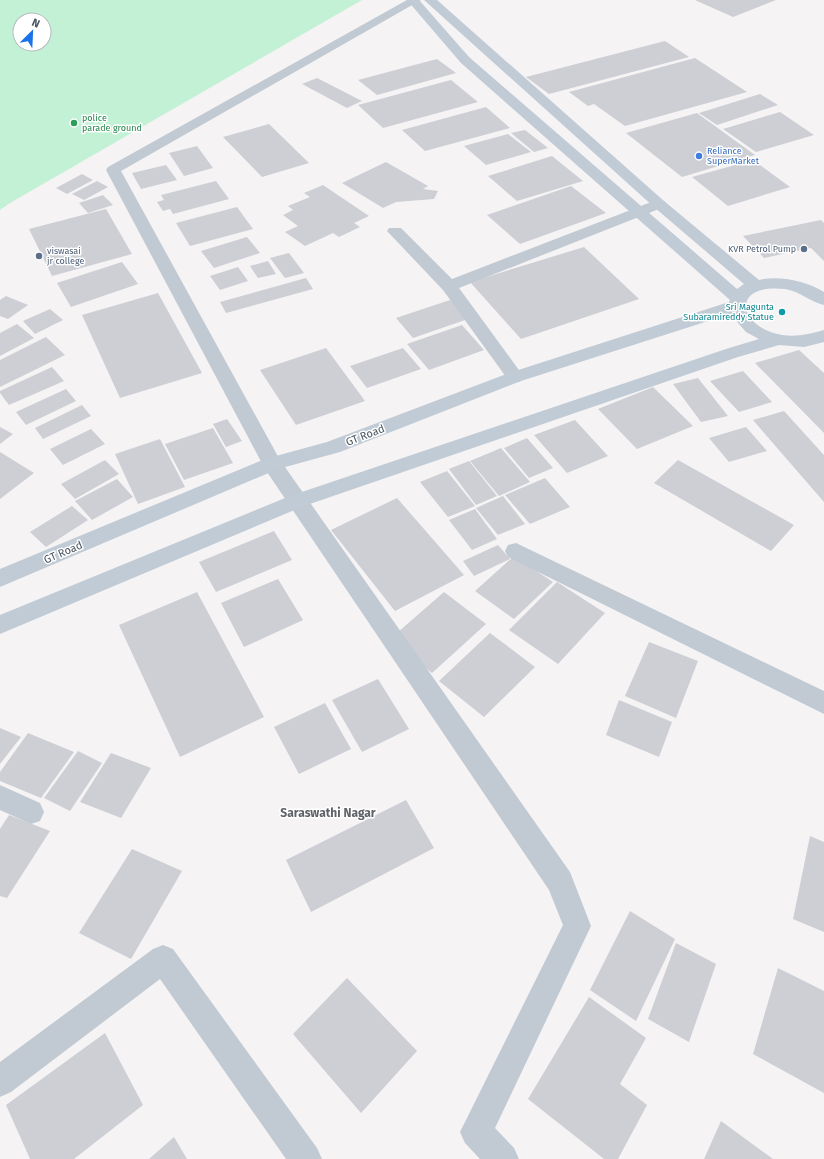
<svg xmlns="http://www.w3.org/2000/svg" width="824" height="1159" font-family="'Fira Sans',sans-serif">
<rect width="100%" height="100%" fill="#f5f3f3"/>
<path fill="#c3f1d5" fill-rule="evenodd" d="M0 0H362L10 203 0 210ZM20 20H44V44H20Z"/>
<path fill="#cdcfd5" d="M695 0H776L733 17Z
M665 41 689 57 549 94 526 77Z
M695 58 747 92 625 126 594 104 588 106 569 92Z
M437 59 456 73 377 95 358 80Z
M317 78 362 101 347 108 302 84Z
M451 80 478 102 383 128 358 105Z
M760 94 778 105 717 125 699 113Z
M486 107 510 128 425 151 402 130Z
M780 112 814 135 756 152 723 129Z
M697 113 755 155 682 177 626 133Z
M269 124 309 163 262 177 223 137Z
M525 130 548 148 534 152 511 133Z
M508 134 531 152 486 165 464 146Z
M197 146 213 168 184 176 169 153Z
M552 156 583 181 517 201 488 176Z
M753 160 790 187 728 206 692 177Z
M386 162 428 186 423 189 438 191 434 199 396 202 383 208 342 183Z
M166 165 177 180 141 189 132 173Z
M82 174 93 180 67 194 56 188Z
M97 181 108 187 84 200 72 194Z
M216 181 229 199 173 214 170 209 163 211 157 202 164 200 161 195Z
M323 185 369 216 354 223 360 227 339 237 333 233 305 246 285 232 298 226 283 215 293 210 288 206 310 197 304 193Z
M571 186 606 213 520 244 487 215Z
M103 195 113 205 88 213 79 203Z
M237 207 253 229 190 246 176 223Z
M106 209 132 254 52 276 29 229Z
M821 220 824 223V261L811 248 764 258 743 236Z
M247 237 260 253 214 268 201 251Z
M584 247 639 299 521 339 470 282Z
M289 253 304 273 285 278 270 258Z
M268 261 276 274 258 278 250 266Z
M122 262 138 284 71 307 57 283Z
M238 267 248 281 220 290 210 276Z
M306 278 313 289 226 313 220 302Z
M158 293 202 373 120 398 82 315Z
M6 296 28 305 8 319 0 316V300Z
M450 300 468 319 413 338 396 318Z
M50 309 63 320 35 334 23 321Z
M17 324 34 338 0 356V333Z
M462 325 484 350 429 370 407 344Z
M46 337 65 355 0 387V360Z
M326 348 365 401 296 425 260 370Z
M403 348 421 369 367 388 350 366Z
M799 350 824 373V433L755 363Z
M52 367 64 381 9 405 0 393V391Z
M743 371 772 402 739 412 710 381Z
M698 378 728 416 701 422 673 384Z
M653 387 693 426 637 449 598 409Z
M66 389 76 401 26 425 16 412Z
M82 405 91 416 43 439 35 428Z
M784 411 824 455V502L753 420Z
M227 419 242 441 226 447 213 424Z
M575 420 608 456 567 473 534 435Z
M0 427 13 434 0 444Z
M746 427 767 451 729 462 709 438Z
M213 428 233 463 184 480 165 444Z
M91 429 105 444 63 465 50 449Z
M527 438 553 468 529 478 504 448Z
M160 439 185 487 138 504 115 454Z
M501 448 530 482 499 496 470 461Z
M0 452 34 473 0 499Z
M105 460 119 474 75 499 61 484Z
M678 460 794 525 771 551 654 483Z
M469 461 497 496 476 505 449 469Z
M447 471 475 506 448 517 420 482Z
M545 478 570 507 530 524 505 495Z
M117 479 133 497 92 520 75 501Z
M503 496 525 524 498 535 476 508Z
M397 498 464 575 395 611 331 530Z
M72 506 88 520 46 547 30 532Z
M475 509 497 539 472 550 449 520Z
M274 531 292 560 216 592 199 562Z
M498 545 510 559 474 576 463 561Z
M514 556 553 582 514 619 475 591Z
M278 579 303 620 244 647 221 603Z
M557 582 605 613 558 664 509 630Z
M197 592 264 717 180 757 119 625Z
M444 592 486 624 432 673 390 639Z
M490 633 535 667 484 717 439 681Z
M649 642 698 661 676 718 625 696Z
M378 679 409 729 362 752 332 700Z
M619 700 672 722 659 757 606 735Z
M325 703 351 749 299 774 274 727Z
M0 728 21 737 0 764Z
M28 733 74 752 41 798 0 781V772Z
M78 751 102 763 70 811 44 798Z
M111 753 151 768 121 818 80 802Z
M406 800 434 848 311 912 286 860Z
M9 815 50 831 7 898 0 896V829Z
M810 836 824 842V932L793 919Z
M132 849 182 871 131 959 79 933Z
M630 911 675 939 636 1021 590 990Z
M676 943 716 964 689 1042 648 1019Z
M778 968 824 991V1093L753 1054Z
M347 978 417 1051 361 1113 293 1034Z
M589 997 646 1038 620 1084 647 1105 618 1159H604L528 1099Z
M105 1033 143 1105 74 1159H30L6 1105Z
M721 1121 773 1159H704Z
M174 1137 187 1159H149Z"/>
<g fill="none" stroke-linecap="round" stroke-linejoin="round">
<path fill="#c1cad2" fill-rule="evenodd" d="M407 0H421L121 171 280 460 570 872 591 926 495 1128 514 1148 519 1159H480L465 1143 460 1132 563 925 549 890 265 469 106 170 108 167Z
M659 199 664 201 667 204 664 207 459 288 524 377 521 381 515 383 509 381 443 290 387 231 389 228H401L452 279Z
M516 543 824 691V714L508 557 505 551 508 545Z
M0 785 40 803 44 812 40 821 31 824 0 810Z
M163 945 173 949 317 1148 322 1159H286L160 979 11 1092 0 1097V1062L153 949Z"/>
<path fill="#c1cbd6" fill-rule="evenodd" d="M407 0H419L469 57 737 289 744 284 654 207 424 0H437L664 201 759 280C780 275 806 281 824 292V305C810 302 800 291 785 289 728 283 739 328 782 335 797 337 810 334 824 330V342L804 347 779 345 738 357 304 506 0 634V615L290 496 726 349 759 339 746 332 730 314 521 381 340 452 278 469 0 587V569L265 459 327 442 509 373 729 302 730 300 461 63Z"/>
</g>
<circle fill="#2e9e5b" stroke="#fff" stroke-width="1.5" cx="74" cy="123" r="4"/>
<circle fill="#3f7fe0" stroke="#fff" stroke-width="1.5" cx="699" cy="156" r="4"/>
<g fill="#5c6f8a" stroke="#fff" stroke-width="1.5">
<circle cx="804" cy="249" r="4"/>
<circle cx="39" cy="256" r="4"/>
</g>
<circle fill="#0f9aa8" stroke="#fff" stroke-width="1.5" cx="782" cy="312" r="4"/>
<g text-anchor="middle" stroke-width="3" stroke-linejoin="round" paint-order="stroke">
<g font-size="9" fill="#27864d" stroke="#fff" text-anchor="start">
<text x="82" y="121">police<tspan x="82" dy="10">parade ground</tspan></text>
</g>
<g font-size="9" fill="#366cbe" stroke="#fff" text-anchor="start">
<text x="707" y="154">Reliance<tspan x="707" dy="10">SuperMarket</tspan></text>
</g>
<g font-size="9" fill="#4e5e75" stroke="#fff" text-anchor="end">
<text x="796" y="252">KVR Petrol Pump</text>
<text x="47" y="254" text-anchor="start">viswasai<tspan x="47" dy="10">jr college</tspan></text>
</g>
<g font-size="9" fill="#0d838f" stroke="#fff" text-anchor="end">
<text x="774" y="310">Sri Magunta<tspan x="774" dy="10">Subaramireddy Statue</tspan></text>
</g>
<g font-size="11" fill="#4a5661" stroke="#fff">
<text transform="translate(365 435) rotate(-21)" y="4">GT Road</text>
<text transform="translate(63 552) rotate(-23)" y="4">GT Road</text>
</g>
<g font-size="12" font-weight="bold" fill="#5f6368" stroke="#fff">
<text x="328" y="817">Saraswathi Nagar</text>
</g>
</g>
<g transform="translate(32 32) rotate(24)"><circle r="19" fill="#ffffff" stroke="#b7bbc0"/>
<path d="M0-3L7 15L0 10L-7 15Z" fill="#1a73e8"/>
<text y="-6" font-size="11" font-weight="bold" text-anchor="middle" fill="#4a5661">N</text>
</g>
</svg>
